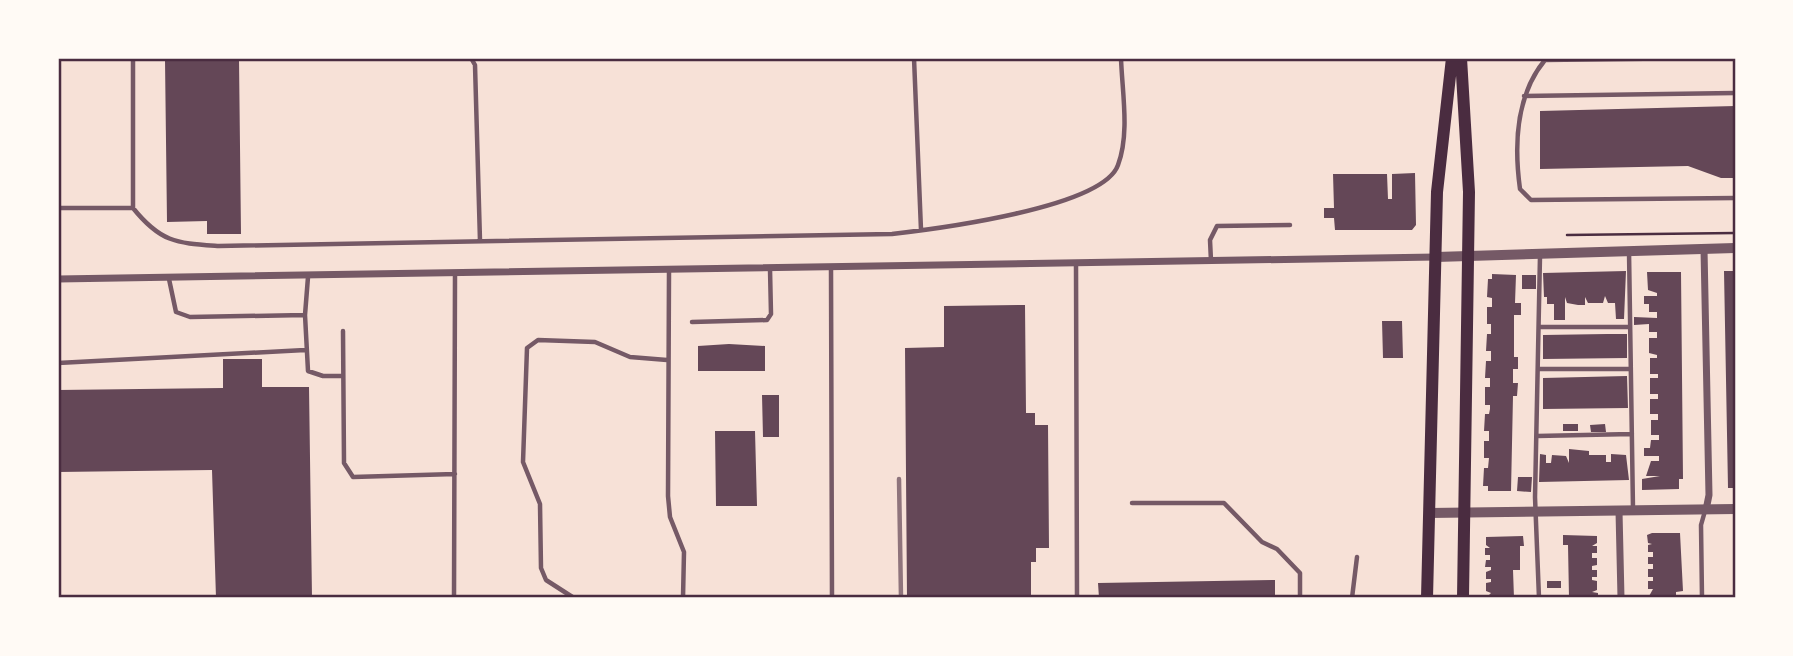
<svg xmlns="http://www.w3.org/2000/svg" width="1793" height="656" font-family="Mulish,sans-serif">
<rect width="100%" height="100%" fill="#f7e1d7"/>
<path fill="#644757" d="M239 59 241 234H207V221L167 222 165 60Z
M1735 106V178H1721L1688 166 1540 169V111Z
M1415 173 1416 225 1412 230H1335L1334 218H1324V208H1334L1333 174H1387L1388 199H1392V174Z
M1626 271 1624 319H1616L1615 303H1608L1605 296 1603 303H1588L1585 297V305H1578L1567 303 1565 297V320H1554V304H1547V297H1544L1543 273Z
M1724 271H1735V488H1728Z
M1647 272H1681L1683 479H1679V489L1642 490V479L1660 476H1646L1651 461H1659V456H1644V448H1650L1651 440H1659V435H1651V420H1658V414H1650V399H1658V394H1650V378H1658V374H1650V358H1657V355L1649 353V338H1657V332H1649V324L1634 325V317L1657 318V312H1649V304H1644V296H1657V293L1648 290Z
M1492 274 1516 275 1515 303H1521V315H1514V357H1518V369H1513V383H1518L1517 396H1513L1511 491H1488V486H1483L1484 468H1488L1489 458H1484V441H1489V431H1484L1485 414H1489L1490 409V405H1485V387H1490V378H1485L1486 361H1491V351H1486L1487 334H1491V324H1487V307H1492V298L1487 297 1488 279H1492Z
M1522 275H1536V289H1522Z
M1025 305 1026 413H1035V425H1048L1049 548H1036V562H1031V598H907L905 348 944 347V306Z
M1382 321H1402L1403 358H1383Z
M1607 334H1627V358L1543 359V335Z
M729 344 765 346V371H698V346Z
M223 359H262V387H309L312 598H216L212 470 58 472V390L223 388Z
M1627 376 1628 408 1543 409V378Z
M762 395H779V437H763Z
M1563 424H1578V431H1563Z
M1605 424 1606 432H1591L1590 425Z
M715 431H755L757 506H716Z
M1569 449 1589 451V455H1606V462H1611V454L1626 455 1629 480 1539 482 1540 454 1546 455V463H1551L1552 455 1566 456 1569 463Z
M1518 477H1532L1531 492 1517 491Z
M1652 533H1680L1683 591 1676 592V598H1648L1653 589H1648V581H1653V577H1648V569H1653V564H1648V557H1653V552H1648V545L1652 544 1648 543 1647 535Z
M1563 535 1597 536V543L1592 546H1597V553H1592V558H1597V565L1592 566V570H1597V577H1592V580L1597 581V590L1592 592 1598 593V598H1569L1568 545H1563Z
M1523 536 1524 546H1520V570H1513L1514 598H1486L1491 593 1486 591V583L1491 582V579H1486V572L1491 570V567H1485L1486 560H1490V555H1485V548H1490L1486 545V537Z
M1275 580V598H1099L1098 583Z
M1547 581H1561V588H1547Z"/>
<g fill="none" stroke-linecap="round" stroke-linejoin="round">
<path stroke="#4a2c40" stroke-width="2.5" d="M1567 235 1735 233"/>
<path stroke="#755966" stroke-width="4.5" d="M471 58 475 65 480 241
M914 58 921 230
M1704 58 1545 60C1515 96 1514 145 1520 189L1531 200 1735 198
M1524 96 1735 93
M58 208H133V58
M133 208C161 243 177 243 219 246L892 234C935 229 1103 208 1118 165 1130 133 1122 91 1121 58
M1629 251 1633 509
M1211 261 1210 240 1217 226 1290 225
M1076 265 1077 598
M831 269 832 598
M669 271 668 496 670 517 684 552 683 598
M169 279 176 312 190 317 305 315 308 277
M305 315 308 371 323 376H342
M692 322 767 320 771 314 770 269
M1539 327H1629
M343 331 344 463 353 477 455 474
M58 363 305 350
M1538 369H1630
M1537 436 1632 434
M1132 503H1224L1262 542 1277 549 1300 573V598
M454 598 455 274
M574 598 546 580 541 568 540 504 523 462 527 348 538 340 595 342 630 357 667 360
M1352 598 1357 557
M1539 598 1535 497 1540 256
M1702 598 1701 525 1705 511"/>
<path stroke="#755966" stroke-width="7" d="M1704 249 1709 495 1706 510
M58 279 1436 257
M1619 511 1621 598"/>
<path stroke="#755966" stroke-width="10" d="M1436 257 1735 248
M1429 513 1735 509"/>
<path stroke="#4a2c40" stroke-width="12" d="M1461 58 1469 192 1463 598
M1427 598 1437 192 1452 58"/>
<path stroke="#8f747c" stroke-width="4.5" d="M899 479 901 598"/>
</g>
<rect width="1793" height="656" fill="none" stroke="#fffaf5" stroke-width="119"/>
<rect x="60" y="60" width="1674" height="536" fill="none" stroke="#4a2c40" stroke-width="2.5"/>
</svg>
